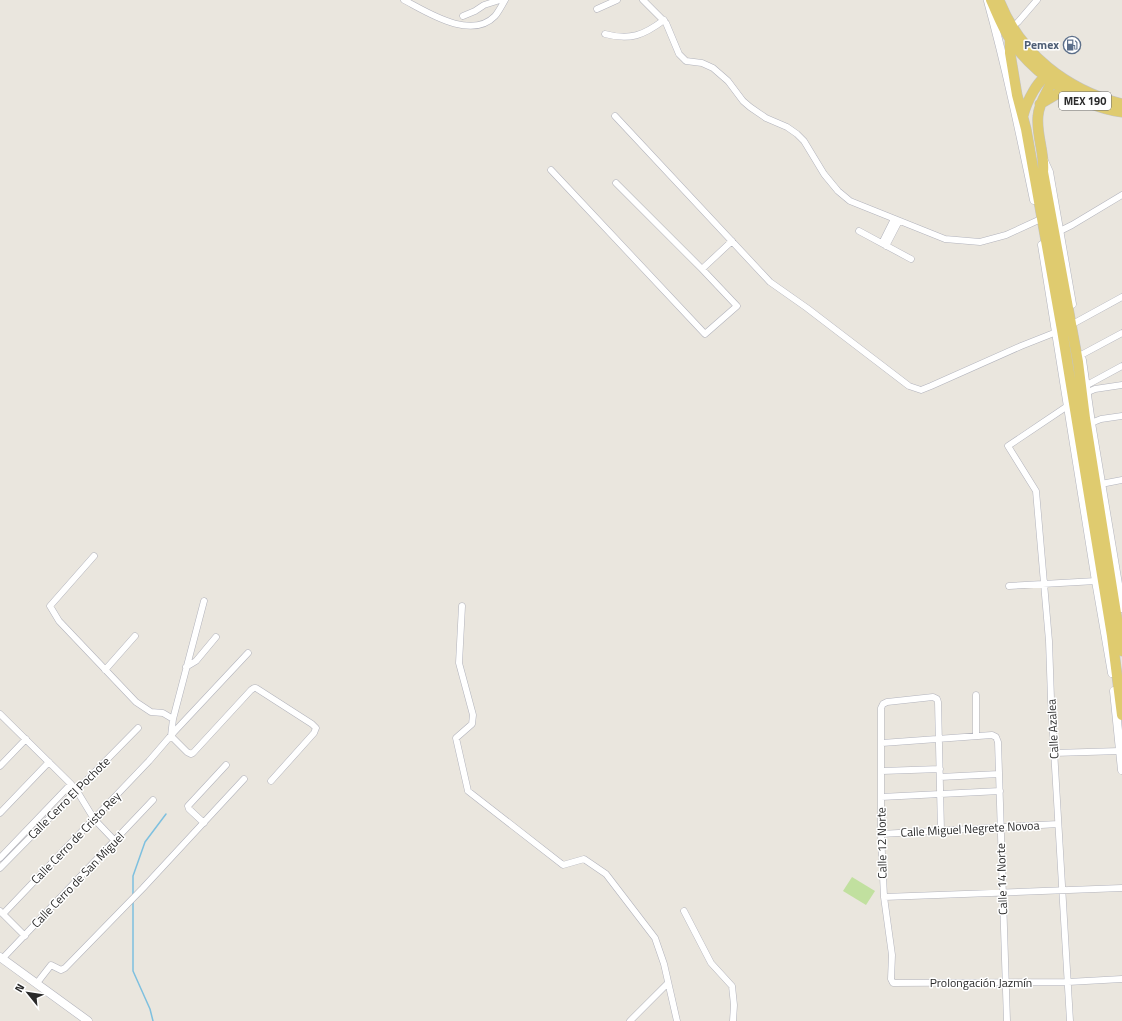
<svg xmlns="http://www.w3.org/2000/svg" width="1122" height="1021" font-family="'Titillium Web',sans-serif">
<rect width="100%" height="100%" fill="#eae6de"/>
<path fill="#c1e09f" d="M852 877 875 891 866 905 843 891Z"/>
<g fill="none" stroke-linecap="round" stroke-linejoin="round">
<path stroke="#7ec0df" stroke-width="1.5" d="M133 895V876L145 842 166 814
M133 901V971L150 1009 153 1021"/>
<defs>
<path id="minor" d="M404 0C427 12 471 41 495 16 499 11 502 5 505 0
M643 0 666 23 679 54 686 61 702 63 713 68 728 81 743 101 750 107 766 118 787 127 797 134 804 141 824 174 838 191 850 201 945 239 980 242 1006 235 1043 218
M597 9 617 0
M463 16 475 11 484 5 500 0
M1012 27 1018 22 1037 0
M605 34C630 41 644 35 664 20
M615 116 770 282 807 308 909 386 921 390 931 386 1021 346 1059 331
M551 170 705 334 737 306 702 269 616 183
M859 231 911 259
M1060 231 1072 225 1122 195
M882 243 894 219
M886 246 899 221
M702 269 732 241
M1069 326 1122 297
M1081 355 1122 333
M1087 385 1122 366
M1088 392 1095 389 1122 385
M1069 405 1008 446 1036 491 1049 641 1051 699 1070 1021
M1091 423 1101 419 1122 416
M1101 484 1122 480
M94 556 50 606 59 621 136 702 151 712 163 713 173 719
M1009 586 1096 581
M204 601 173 719 171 736 187 752 191 754 193 753 251 690 254 688H256L312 724 316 728 314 733 271 781
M462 606 459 663 473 715 472 724 456 738 468 791 563 865 584 859 606 874 655 938 664 964 677 1021
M186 667 196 661 216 637
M105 670 135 636
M976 695V736
M0 714 71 784 77 791 94 819 115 841
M882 743 992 735 996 737 998 742 1007 1021
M1054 753 1120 751
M0 766 26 739
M882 771 940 769
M940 777 999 774
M881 797 1000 791
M0 813 49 762
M204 823 189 809 188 806 226 765
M941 831 938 702 937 699 933 697 887 702 883 704 881 708V834L884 897 892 955 891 979 893 983 1068 982 1122 979
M881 834 1058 824
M0 858 71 784
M0 868 138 728
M884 897 1122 888
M0 911 25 936
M684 911 711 963 732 986 734 1005 733 1021
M3 914 149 761 174 732 248 653
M3 958 153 800
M37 983 51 965 61 970 65 968 143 888 244 779
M630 1021 668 983"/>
<path id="tertiary" d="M988 1C1006 66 1020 133 1034 200
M1044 161 1049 172 1072 304
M1042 245 1096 581 1112 673
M1082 360 1091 423 1122 608
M1114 691 1122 770
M0 957 88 1021"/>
<path id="primary" d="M991 0C997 13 1002 27 1010 39 1033 73 1080 107 1122 112
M999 0C1020 54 1067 90 1122 104
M1010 39V53L1017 95 1026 129 1062 330 1112 636 1122 715
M1050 69 1053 78C1049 91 1039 101 1038 116 1036 135 1045 153 1043 172L1078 362 1085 418 1122 651
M1040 104 1057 94H1071
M1023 116C1026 104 1038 76 1052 74"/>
</defs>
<use href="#minor" stroke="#b2b3bc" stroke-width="7"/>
<use href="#tertiary" stroke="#b2b3bc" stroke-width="9"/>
<use href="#primary" stroke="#c3c3c3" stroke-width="11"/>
<use href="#minor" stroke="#fff" stroke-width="6"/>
<use href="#tertiary" stroke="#fff" stroke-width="8"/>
<use href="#primary" stroke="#dfcb6f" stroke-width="10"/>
</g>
<defs>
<symbol id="fuel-ring" viewBox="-11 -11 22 22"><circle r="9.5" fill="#fff" stroke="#5c6f8a" stroke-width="1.5"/><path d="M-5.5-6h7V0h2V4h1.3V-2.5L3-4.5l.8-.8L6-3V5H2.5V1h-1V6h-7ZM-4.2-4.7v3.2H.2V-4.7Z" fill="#5c6f8a"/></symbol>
</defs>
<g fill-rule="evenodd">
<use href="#fuel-ring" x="1062" y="35" width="20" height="20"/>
</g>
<g text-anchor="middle" stroke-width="3" stroke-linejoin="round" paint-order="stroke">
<rect fill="#fff" stroke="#6a6a6a" stroke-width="1" x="1059" y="92" width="52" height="18" rx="3"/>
<g font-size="11" font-weight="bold" fill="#2a2a2a">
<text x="1085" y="105">MEX 190</text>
</g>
<g font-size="12" font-weight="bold" fill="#4e5e75" stroke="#fff" text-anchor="end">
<text x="1059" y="49">Pemex</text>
</g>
<g font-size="12" fill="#2a2a2a" stroke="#fff">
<text transform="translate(1053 729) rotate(-93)" y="4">Calle Azalea</text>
<text transform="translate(69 798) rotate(-45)" y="4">Calle Cerro El Pochote</text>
<text transform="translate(970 829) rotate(-3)" y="4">Calle Miguel Negrete Novoa</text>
<text transform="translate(76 838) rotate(-46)" y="4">Calle Cerro de Cristo Rey</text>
<text transform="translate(882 843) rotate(-91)" y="4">Calle 12 Norte</text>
<text transform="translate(1002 879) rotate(-92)" y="4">Calle 14 Norte</text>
<text transform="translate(78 880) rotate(-46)" y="4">Calle Cerro de San Miguel</text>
<text x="981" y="987">Prolongación Jazmín</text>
</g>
</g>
<g transform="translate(28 993) rotate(300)" stroke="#ffffff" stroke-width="3" paint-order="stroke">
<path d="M0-3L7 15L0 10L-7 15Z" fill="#2a2a2a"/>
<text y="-6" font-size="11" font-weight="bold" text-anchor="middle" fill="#2a2a2a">N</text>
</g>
</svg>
